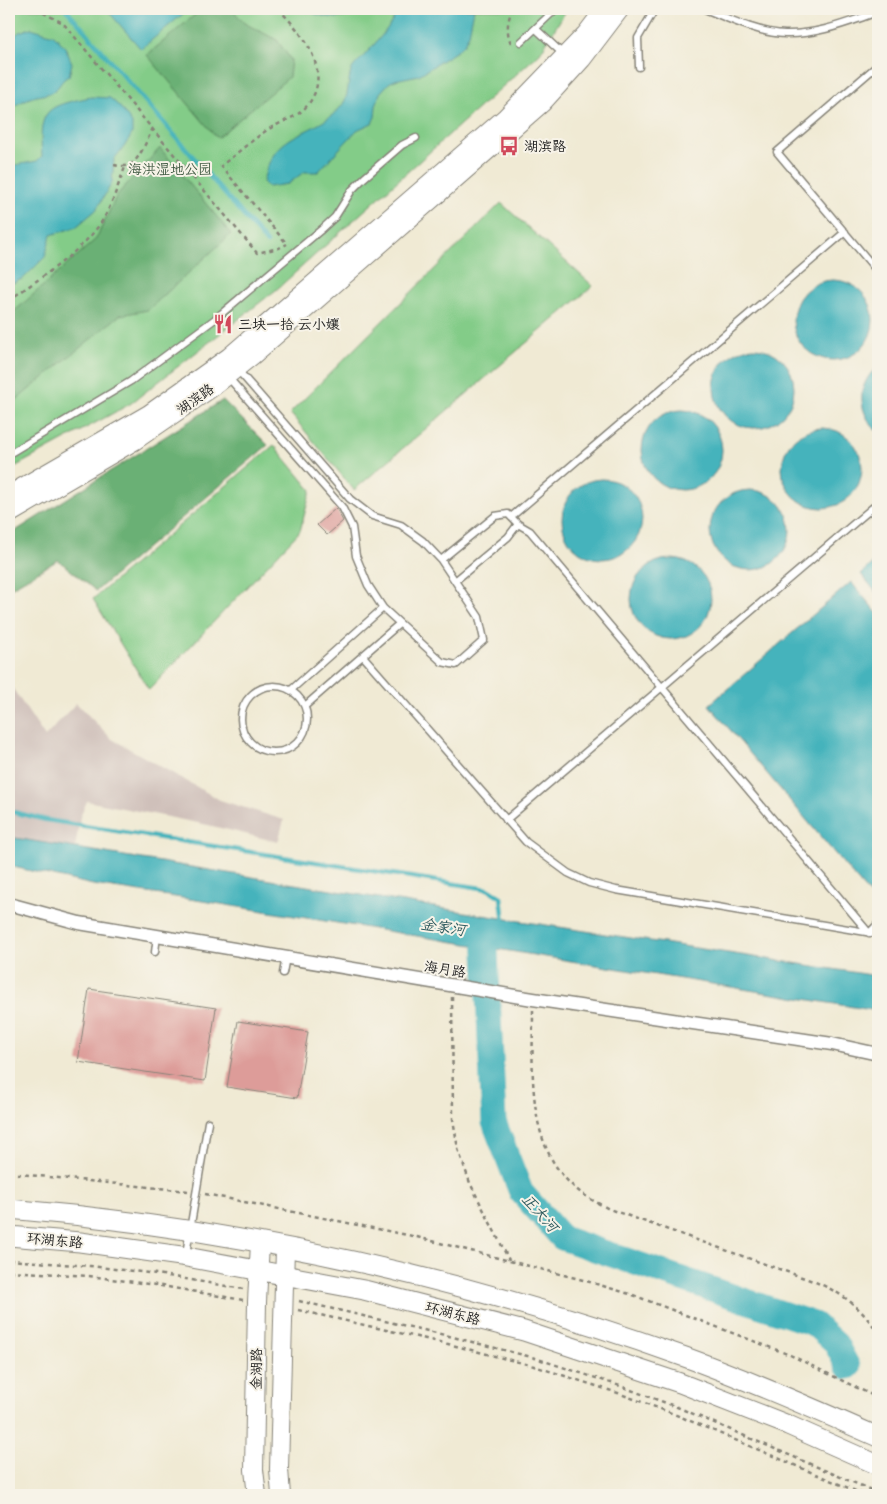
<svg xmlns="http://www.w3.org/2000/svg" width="887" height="1504" font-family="'Balsamiq Sans','LXGW WenKai TC',sans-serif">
<rect width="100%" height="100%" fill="#f7f3e8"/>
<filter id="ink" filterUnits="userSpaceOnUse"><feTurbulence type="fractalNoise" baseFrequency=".02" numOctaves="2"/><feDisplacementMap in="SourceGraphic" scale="10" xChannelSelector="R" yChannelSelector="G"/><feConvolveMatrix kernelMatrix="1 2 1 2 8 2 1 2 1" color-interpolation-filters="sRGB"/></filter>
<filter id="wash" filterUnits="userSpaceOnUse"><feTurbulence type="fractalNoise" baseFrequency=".0096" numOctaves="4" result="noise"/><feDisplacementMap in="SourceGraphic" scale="20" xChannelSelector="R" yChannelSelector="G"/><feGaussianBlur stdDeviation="1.12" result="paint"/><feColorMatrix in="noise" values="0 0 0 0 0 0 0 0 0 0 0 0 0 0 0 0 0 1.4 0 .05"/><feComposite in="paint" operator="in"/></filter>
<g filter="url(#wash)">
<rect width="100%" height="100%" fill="#f0ead4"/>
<path fill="#cfc0ba" d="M9 683 45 737 76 703 112 739 220 800 284 820 278 842 208 825 87 801 80 817 75 848 9 837Z"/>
<path fill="#83cc88" stroke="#507452" d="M9 9H567L540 53 276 290 130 404 9 470Z
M501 203 593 286 354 490 290 413Z
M274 445 311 490 300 531 149 690 93 599Z"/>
<path fill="#6ab074" stroke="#436648" d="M202 9H232L244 23 277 40 291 60 289 77 217 138 147 55Z
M160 148 231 234 148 310 120 315 9 406V316L96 239 117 195Z
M223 400 268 445 96 591 58 560 9 589V535Z"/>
<path fill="#44b3bc" stroke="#30686c" d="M108 9H189L141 49 107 10Z
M304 9H358C346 25 320 15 304 11Z
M398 9H474L469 34 464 44 457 51 419 75 395 80 389 83 380 93 376 106 375 117 372 123 357 130 318 172H304L288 184 268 187 263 182C274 129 309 139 339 109 351 97 346 83 352 69 354 65 359 61 362 58 375 43 391 28 398 9Z
M31 28 54 35 65 47 72 63 69 76C61 79 59 89 52 92 47 95 39 95 33 97 29 98 10 107 9 110V41L19 32Z
M91 97 110 98 120 107 132 123V134L124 147 114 159 112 183 96 210 76 227 51 235 45 257 24 278 9 285V169L10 166 37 161 42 156C38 108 47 106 91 97Z
M793 320a40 40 0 1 1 80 0a40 40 0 1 1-80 0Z
M714 388a40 40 0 1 1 80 0a40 40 0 1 1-80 0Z
M878 367V432C858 414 855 384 878 367Z
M642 450a40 40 0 1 1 80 0a40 40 0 1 1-80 0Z
M782 468a40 40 0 1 1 80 0a40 40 0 1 1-80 0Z
M562 519a40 40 0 1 1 80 0a40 40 0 1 1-80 0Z
M710 530a40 40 0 1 1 80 0a40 40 0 1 1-80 0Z
M631 599a40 40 0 1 1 80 0a40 40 0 1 1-80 0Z
M878 559V595L861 574Z
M851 582 878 614V888L870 895 709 705Z
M9 837 507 919 878 976V1011L196 900 93 885 9 866Z"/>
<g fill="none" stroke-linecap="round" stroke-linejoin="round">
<path stroke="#44b3bc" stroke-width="4.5" d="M66 9 267 243
M9 811 46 820 488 889 501 897 504 923"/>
<path stroke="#44b3bc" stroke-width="25" d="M485 931 494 1122 521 1192 562 1238 814 1324 836 1344 848 1367"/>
</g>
<g id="blocks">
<path fill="#dd9c99" d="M336 508 343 521 327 535 317 525Z
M89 989 216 1008 205 1081 78 1062Z
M238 1021 308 1032 297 1098 227 1087Z"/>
</g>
</g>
<g filter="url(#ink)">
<use href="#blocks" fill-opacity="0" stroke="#868378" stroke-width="1"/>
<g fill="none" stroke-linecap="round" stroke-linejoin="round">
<defs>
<path id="service" d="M705 9C729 19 759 33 785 34 818 35 848 22 878 12
M536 29 564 55
M521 42 556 9
M878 65 777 152 878 272
M639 67 638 38 655 9
M237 369 350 499 372 516 401 525 423 541 441 560 495 516 508 514 518 524 508 537 455 581 479 617 484 640 456 665 442 662 383 608
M228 377 342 507 352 527 356 556 368 585 383 608 291 690
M9 454 131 381 215 319 322 229 335 217 352 190 364 178 402 145 416 138
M511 517 845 232
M518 524 530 531 869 933 878 924
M441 560 455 581
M363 656 526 842 568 873 589 883 616 890 878 934
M241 719a33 33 0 1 1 66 0a33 33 0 1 1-66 0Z
M305 706 399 624
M506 820 878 503
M155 952 157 936
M283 973 286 957
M186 1254 208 1122"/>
<path id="minor" d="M9 904 79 923 533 999 832 1044 878 1054"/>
<path id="secondary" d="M9 495 149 414 229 357 506 117 586 34 605 9
M9 514 134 441 214 386 253 355 542 103 582 59 620 9
M257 1495 254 1470 257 1302 260 1243
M281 1495 279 1469 285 1248"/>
<path id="primary" d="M9 1209C239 1228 468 1279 685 1357 751 1381 815 1409 878 1437
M9 1236 80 1242 181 1256 364 1290 524 1331 680 1383 788 1425 878 1465"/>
</defs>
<use href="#service" stroke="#868378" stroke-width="9"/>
<use href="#minor" stroke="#868378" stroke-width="15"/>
<use href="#secondary" stroke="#868378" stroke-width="20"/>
<use href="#primary" stroke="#868378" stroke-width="21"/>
<path stroke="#868378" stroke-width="2.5" stroke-dasharray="4 4" stroke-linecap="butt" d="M36 9 63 23 257 253 279 248 287 244
M278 9C304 33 337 77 303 110 293 119 280 122 269 129 252 140 237 153 221 166L287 244
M511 43C506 33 507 19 513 9
M114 165C119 166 126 167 131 164 139 160 148 138 152 130
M9 300C40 278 84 251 104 218 113 202 119 182 126 165
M452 997 453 1119 458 1149 470 1183 509 1260
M533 1010C533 1068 525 1143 573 1186 583 1196 596 1202 609 1209L813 1281C844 1294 858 1305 878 1332
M9 1173 188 1191
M205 1194 417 1237 583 1280 633 1295 790 1355 878 1398
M9 1260 90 1266 157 1274 243 1289
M9 1271 89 1276 156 1285 243 1300
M299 1301 449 1336 535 1358 620 1386 677 1407 878 1493
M298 1310 448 1344 534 1366 618 1393 674 1414 865 1495"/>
<use href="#service" stroke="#fff" stroke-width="6"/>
<use href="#minor" stroke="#fff" stroke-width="12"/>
<use href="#secondary" stroke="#fff" stroke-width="18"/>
<use href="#primary" stroke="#fff" stroke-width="19"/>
</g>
</g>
<defs>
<symbol id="bus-bare" viewBox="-9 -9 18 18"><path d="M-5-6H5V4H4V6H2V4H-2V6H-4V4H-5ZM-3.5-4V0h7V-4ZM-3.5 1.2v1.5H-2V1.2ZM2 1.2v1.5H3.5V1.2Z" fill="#d1495b" stroke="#f7f3e8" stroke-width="2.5" paint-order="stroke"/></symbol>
<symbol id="restaurant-bare" viewBox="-9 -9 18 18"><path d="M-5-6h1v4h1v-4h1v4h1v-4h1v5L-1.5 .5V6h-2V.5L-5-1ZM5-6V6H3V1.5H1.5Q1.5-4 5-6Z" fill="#d1495b" stroke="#f7f3e8" stroke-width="2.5" paint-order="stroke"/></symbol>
</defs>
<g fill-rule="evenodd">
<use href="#bus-bare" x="495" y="132" width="28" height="28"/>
<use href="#restaurant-bare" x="209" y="310" width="28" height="28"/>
</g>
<g text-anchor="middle" stroke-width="4" stroke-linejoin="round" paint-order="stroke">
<g font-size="14" fill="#1c1c1c" stroke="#f7f3e8" text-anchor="start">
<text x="524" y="151">湖滨路</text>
<text x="238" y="329">三块一拾 云小孃</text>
</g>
<g font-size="14" fill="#405a42" stroke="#f7f3e8">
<text x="170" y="174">海洪湿地公园</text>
</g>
<g font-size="14" fill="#1c1c1c" stroke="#f7f3e8">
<text transform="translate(195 399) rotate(-35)" y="5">湖滨路</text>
<text transform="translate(445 969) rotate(9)" y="5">海月路</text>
<text transform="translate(55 1240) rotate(5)" y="5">环湖东路</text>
<text transform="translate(453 1313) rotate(14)" y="5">环湖东路</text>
<text transform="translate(256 1369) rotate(-89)" y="5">金湖路</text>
</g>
<g font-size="15" font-style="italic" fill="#2c585c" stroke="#f7f3e8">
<text transform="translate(443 927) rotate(9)" y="5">金家河</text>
<text transform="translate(540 1213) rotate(48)" y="5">正大河</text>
</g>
</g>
<rect width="887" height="1504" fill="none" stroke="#f7f3e8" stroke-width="30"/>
</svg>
